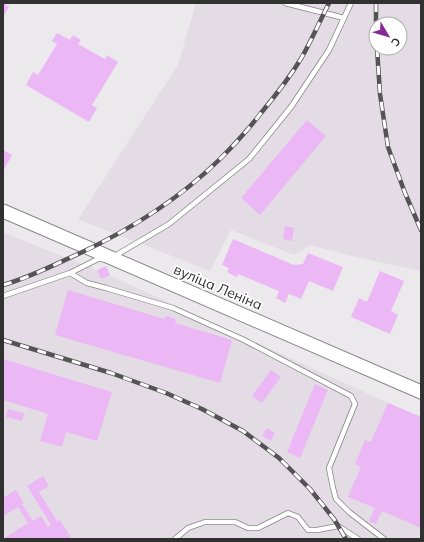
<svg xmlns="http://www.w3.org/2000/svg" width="424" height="542" font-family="Mulish,sans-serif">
<rect width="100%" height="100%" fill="#ebe9ec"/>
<path fill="#e3dce5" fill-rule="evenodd" d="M196 3H421V271L356 257 310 245 294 255 231 230 210 271 78 219 178 65ZM376 24H400V48H376Z
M3 232 111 276 388 403 421 417V539H3Z"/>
<path fill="#ecb7f5" d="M3 3 9 7 3 17Z
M57 33 70 40 73 35 81 40 78 44 105 59 107 55 118 62 92 105 97 108 89 122 26 85 33 72 38 75 57 44 52 41Z
M307 120 326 136 260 215 241 198Z
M3 150 12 155 3 171Z
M285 226 294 228 292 241 283 239Z
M233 239 294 265 303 264 308 253 343 267 333 291 309 281 301 299 289 294 285 303 276 298 279 291 238 274 237 277 227 272 229 268 222 265Z
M106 266 110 275 101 279 97 270Z
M380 271 404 281 391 311 398 315 390 334 351 317 359 298 367 302Z
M68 290 164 319 166 316 176 319 175 323 232 340 220 383 55 335Z
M3 359 112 392 97 441 66 432 62 447 40 441 48 414 3 400Z
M271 370 281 377 262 403 252 396Z
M315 384 328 390 300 458 287 452Z
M388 403 421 417V528L382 511 376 524 369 521 375 508 348 497 361 467 355 464 365 440 371 442Z
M8 409 24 413 22 421 6 417Z
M267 428 275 433 271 441 262 436Z
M43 476 49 486 39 492 57 521 60 520 72 539H3L28 523 18 507 3 516V498L16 490 24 503 22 504 33 521 41 516 48 527 51 525 27 486Z"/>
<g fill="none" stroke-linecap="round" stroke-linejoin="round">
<defs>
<path id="lane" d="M285 3 344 18
M113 257 169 224 249 159 291 107 329 50 351 3
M70 273 87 283 106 288 173 308 244 340 351 396 355 404 329 468 333 488 336 499 349 512 384 539
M3 296 70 273 98 259H104
M175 539 188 528 205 522H235L248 528H258L288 513 298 517 308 530H317L338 526 358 539"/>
<path id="secondary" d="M3 211 421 392"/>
</defs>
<use href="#lane" stroke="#878587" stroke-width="6"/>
<use href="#secondary" stroke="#878587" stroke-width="15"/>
<use href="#lane" stroke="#fff" stroke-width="4.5"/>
<use href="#secondary" stroke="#fff" stroke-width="13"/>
<defs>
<path id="rail" d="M376 3V24
M377 48 380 94 388 147 405 193 421 230
M3 285C28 278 52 266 76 255 128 231 178 200 219 160 234 145 248 130 261 113 276 95 290 77 302 57 312 39 320 21 329 3
M3 340 111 373 166 393 202 409 243 431 279 458 310 489 334 519 346 539"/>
</defs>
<use href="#rail" stroke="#555355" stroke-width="4.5"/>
<use href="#rail" stroke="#fff" stroke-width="3" stroke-dasharray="9" stroke-linecap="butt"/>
</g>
<g text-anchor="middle" stroke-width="3.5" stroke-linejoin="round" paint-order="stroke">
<g font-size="14" fill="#323132" stroke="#fff">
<text transform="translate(218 287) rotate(23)" y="5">вуліца Леніна</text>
</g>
</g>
<rect width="424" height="542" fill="none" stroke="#323132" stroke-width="8"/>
<g transform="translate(388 36) rotate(128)"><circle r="19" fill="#ffffff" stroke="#adadad"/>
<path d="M0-3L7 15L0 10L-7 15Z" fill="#852a95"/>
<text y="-6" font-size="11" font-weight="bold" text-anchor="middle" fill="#323132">С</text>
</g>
</svg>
